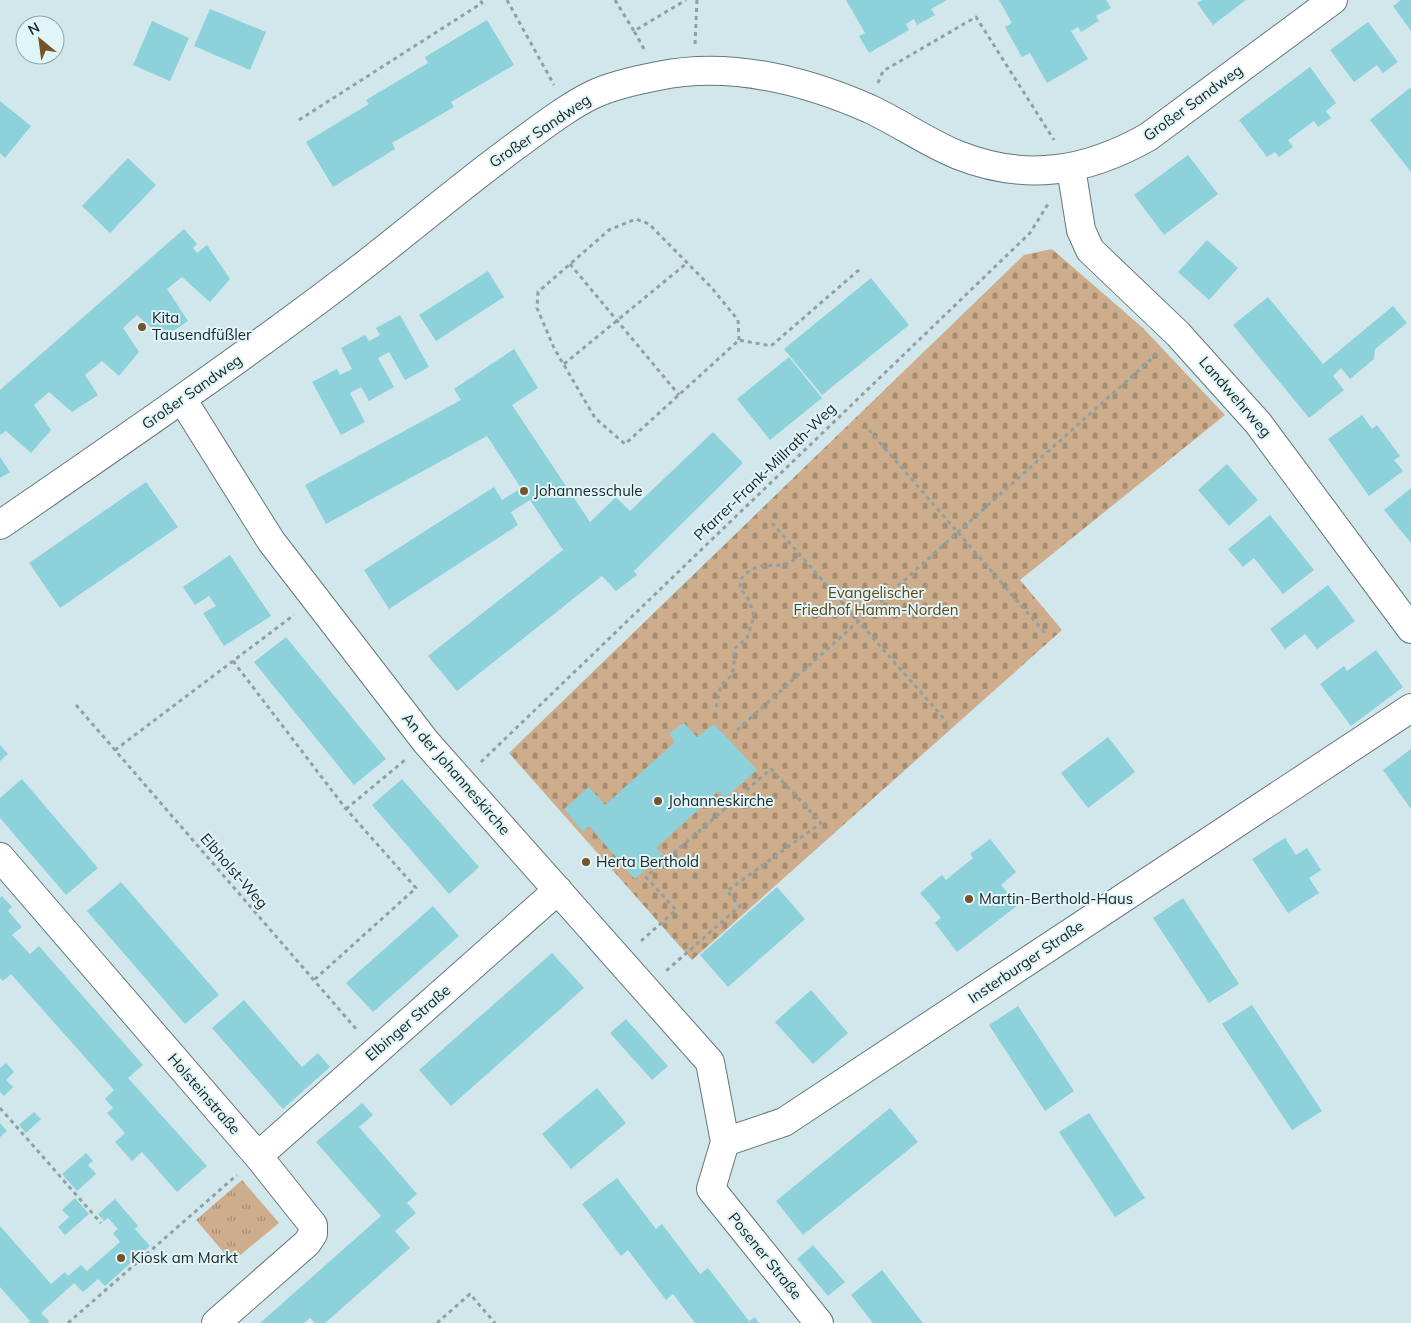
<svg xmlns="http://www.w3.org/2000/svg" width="1411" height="1323" font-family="Mulish,sans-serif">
<defs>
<pattern id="grass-tufts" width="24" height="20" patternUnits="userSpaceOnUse" patternTransform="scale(1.25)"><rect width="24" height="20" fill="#cdad8c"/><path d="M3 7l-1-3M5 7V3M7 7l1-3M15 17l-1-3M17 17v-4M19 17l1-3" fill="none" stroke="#a68d72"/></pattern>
<pattern id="cemetery-stones" width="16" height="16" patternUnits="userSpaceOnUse" patternTransform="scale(1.25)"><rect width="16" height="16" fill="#cdad8c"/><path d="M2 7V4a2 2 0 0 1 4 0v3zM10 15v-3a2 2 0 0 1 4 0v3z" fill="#a68d72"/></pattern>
</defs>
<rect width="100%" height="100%" fill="#d2e7eb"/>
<path fill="url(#grass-tufts)" d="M242 1180 279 1223 232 1262 196 1220Z"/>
<path fill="url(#cemetery-stones)" d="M1052 249 1143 328 1225 415 1020 580 1062 630 692 960 509 753 1024 255Z"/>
<path fill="#8dd1db" d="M846 0H947L931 9 935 15 917 25 914 19 906 24 909 30 869 53 859 36 865 33Z
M999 0H1106L1111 8 1096 16 1099 21 1081 32 1078 27 1071 31 1088 59 1047 83 1030 53 1022 57 1005 27 1012 23Z
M1202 0H1246L1213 25 1197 3Z
M1401 0H1411V31L1393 6Z
M210 9 266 32 250 70 194 46Z
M487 20 514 65 451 102 454 107 392 143 395 149 333 187 306 142 369 104 366 100 428 63 425 57Z
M152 21 189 38 170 81 133 65Z
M1368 22 1398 62 1383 73 1377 65 1354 82 1330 50Z
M1310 67 1336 103 1326 111 1331 118 1318 127 1314 121 1288 140 1293 147 1279 157 1275 152 1267 157 1239 120Z
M1411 87V172L1370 120Z
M0 101 31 126 5 158 0 153Z
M1188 155 1218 194 1164 235 1134 195Z
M128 158 156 185 110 233 82 206Z
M184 229 197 244 193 248 197 253 207 245 230 279 210 302 182 277 167 289 188 321 163 338 137 315 123 328 139 352 119 376 102 361 85 375 98 395 72 412 49 392 34 405 51 430 31 453 6 431 0 435V390Z
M1207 240 1238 268 1209 300 1178 272Z
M488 271 504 297 436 341 419 315Z
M871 278 909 325 822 395 784 349Z
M1268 297 1323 364 1393 306 1407 323 1375 349 1374 359 1350 379 1341 368 1333 376 1344 390 1309 418 1233 325Z
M400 315 429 367 405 380 389 352 378 358 394 387 369 401 361 387 350 393 365 422 341 435 312 382 337 369 340 375 352 369 341 348 365 335 369 341 380 335 376 328Z
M514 349 538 388 512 405 590 522 616 497 630 511 713 432 743 463 634 571 637 575 616 591 602 576 457 691 428 656 563 550 530 500 511 512 518 525 389 609 364 570 494 487 502 500 521 488 487 436 326 524 305 485 461 400 454 389Z
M789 357 822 398 770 440 737 399Z
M1362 415 1372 429 1377 425 1400 456 1394 460 1403 471 1369 496 1328 439Z
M0 457 10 472 0 478Z
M1227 464 1258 500 1229 526 1198 490Z
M146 482 178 527 60 608 29 563Z
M1411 488V543L1384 510Z
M1270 515 1314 570 1283 594 1254 558 1243 567 1228 549Z
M230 555 271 616 224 646 203 613 216 606 209 596 195 605 183 587Z
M1328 585 1355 621 1317 649 1305 634 1285 649 1270 629Z
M286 637 386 759 354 785 254 662Z
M1376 650 1403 687 1351 726 1320 684 1344 666 1347 671Z
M684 723 697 737 714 724 757 770 725 798 719 791 656 848 663 854 635 879 589 826 583 832 564 809 589 787 605 805 675 742 669 734Z
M1108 737 1135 772 1088 808 1061 773Z
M0 745 8 754 0 761Z
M1411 749V809L1383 770Z
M22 779 98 868 66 895 0 818V798Z
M402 779 479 867 449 894 372 805Z
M1285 838 1296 855 1307 848 1321 870 1309 878 1319 893 1288 913 1252 859Z
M990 839 1016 872 1001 885 1018 905 957 952 935 923 941 918 920 893 942 875 946 880 973 858 970 854Z
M121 882 219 995 185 1024 87 911Z
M777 887 805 919 728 987 700 955Z
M2 896 12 907 8 911 22 927 12 935 30 954 39 946 143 1065 128 1078 207 1166 177 1192 142 1152 132 1161 115 1142 125 1133 107 1113 113 1108 105 1099 114 1090 11 974 3 981 0 978V898Z
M1183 898 1239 984 1209 1003 1153 918Z
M433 906 459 936 373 1012 346 983Z
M552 953 584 988 451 1106 419 1070Z
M811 990 848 1033 813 1064 775 1022Z
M244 1000 302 1067 318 1053 330 1067 283 1109 212 1028Z
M1252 1005 1322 1111 1292 1130 1222 1024Z
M1018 1006 1074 1091 1045 1111 989 1025Z
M626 1019 668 1066 652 1080 610 1033Z
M6 1063 14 1072 6 1080 13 1087 4 1096 0 1092V1068Z
M597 1088 626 1123 571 1169 542 1134Z
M362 1103 373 1115 359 1127 417 1194 407 1203 416 1213 395 1231 410 1248 325 1323H315L310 1318 304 1323H260L381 1216 316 1142Z
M890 1108 918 1142 803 1235 776 1201Z
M34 1112 41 1119 26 1133 19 1125Z
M1089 1113 1145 1198 1115 1217 1059 1132Z
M0 1123 7 1131 0 1137Z
M86 1153 93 1161 88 1165 96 1174 77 1191 62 1174Z
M617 1178 656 1229 662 1224 700 1274 708 1268 749 1321 755 1317 759 1323H695L673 1294 666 1300 628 1250 621 1256 582 1204Z
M75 1198 89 1214 65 1235 58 1227 69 1217 62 1210Z
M115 1199 138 1226 135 1229 150 1246 105 1286 98 1279 83 1292 74 1283 41 1313 49 1321 47 1323H28L30 1321 0 1287V1226L51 1284 65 1272 68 1276 81 1265 87 1271 120 1242 113 1233 118 1229 108 1218 104 1221 98 1214Z
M813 1245 845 1282 828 1296 797 1259Z
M882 1270 919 1318 923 1323H873L851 1295Z"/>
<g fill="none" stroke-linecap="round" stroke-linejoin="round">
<defs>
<path id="street" d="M1071 168 1081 230 1090 250 1178 334 1258 423 1411 629
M182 399 271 541 426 742 710 1062 725 1142
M0 525C116 445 233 365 345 280 403 236 458 188 517 145 542 127 567 107 594 94 614 85 637 80 658 76 730 61 804 80 870 109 900 123 928 143 958 155 1026 182 1086 172 1148 137L1333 0
M0 857 258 1156 313 1225V1234L307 1243 216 1323
M258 1156 558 890
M819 1323 711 1189 725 1142 784 1122 1411 708"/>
</defs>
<use href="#street" stroke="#65787b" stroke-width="30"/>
<path stroke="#90a0a3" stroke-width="3" stroke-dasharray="4 4" stroke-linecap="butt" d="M507 0 554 85
M615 0 634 31
M695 44 697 0
M644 49 634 31 686 0
M878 83 883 71 976 17 1054 140
M299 120 482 3 480 0
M570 264 679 395
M739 340 738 320 711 287 649 224 636 219 609 230 538 292 537 308 554 348 595 418 625 444 739 340 771 346 860 269
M564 364 687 263
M869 430 1046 634
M772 523 947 722
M233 661 346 809 416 888 314 980
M76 705 357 1030
M716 707 721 685 731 676 734 667V649L747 638 754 616 749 600 740 588 741 579C762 553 783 577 799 554
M737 730 1158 353
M115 750 294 615
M481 762 1030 233 1048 204
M346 809 405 760
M641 941 676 910 646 877 771 769 821 823 727 891 740 906 666 971
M0 1108 101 1223
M68 1323 237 1175
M437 1323 470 1294 495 1323"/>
<use href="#street" stroke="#fff" stroke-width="28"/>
</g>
<g fill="#76532b" stroke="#dff5f8" stroke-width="2">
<circle cx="142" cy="327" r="5"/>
<circle cx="524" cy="491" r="5"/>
<circle cx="658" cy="801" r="5"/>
<circle cx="586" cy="862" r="5"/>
<circle cx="969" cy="899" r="5"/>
<circle cx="121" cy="1258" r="5"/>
</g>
<g text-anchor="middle" stroke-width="4" stroke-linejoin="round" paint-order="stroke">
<g font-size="15" fill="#202829" stroke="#dff5f8">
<text transform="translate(1193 103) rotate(-36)" y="5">Großer Sandweg</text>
<text transform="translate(540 131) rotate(-34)" y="5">Großer Sandweg</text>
<text transform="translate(192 392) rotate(-35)" y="5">Großer Sandweg</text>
<text transform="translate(1235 397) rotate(49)" y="5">Landwehrweg</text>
<text transform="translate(765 472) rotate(-44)" y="5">Pfarrer-Frank-Millrath-Weg</text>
<text transform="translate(456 774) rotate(49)" y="5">An der Johanneskirche</text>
<text transform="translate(234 871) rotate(49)" y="5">Elbholst-Weg</text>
<text transform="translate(1026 962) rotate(-34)" y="5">Insterburger Straße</text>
<text transform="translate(408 1023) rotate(-41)" y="5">Elbinger Straße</text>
<text transform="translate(204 1094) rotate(49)" y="5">Holsteinstraße</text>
<text transform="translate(765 1256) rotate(51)" y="5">Posener Straße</text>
</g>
<g font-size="15" fill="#202829" stroke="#dff5f8" text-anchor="start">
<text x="152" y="323">Kita<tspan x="152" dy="17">Tausendfüßler</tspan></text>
<text x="534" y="496">Johannesschule</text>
<text x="668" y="806">Johanneskirche</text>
<text x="596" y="867">Herta Berthold</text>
<text x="979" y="904">Martin-Berthold-Haus</text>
<text x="131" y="1263">Kiosk am Markt</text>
</g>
<g font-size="15" fill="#664112" stroke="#dff5f8">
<text x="876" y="598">Evangelischer<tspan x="876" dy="17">Friedhof Hamm-Norden</tspan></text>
</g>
</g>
<g transform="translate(40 40) rotate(331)"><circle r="24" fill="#dff5f8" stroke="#93a3a5"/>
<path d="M0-4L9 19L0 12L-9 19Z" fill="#76532b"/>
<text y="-8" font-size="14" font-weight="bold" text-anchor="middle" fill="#202829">N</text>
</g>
</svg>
